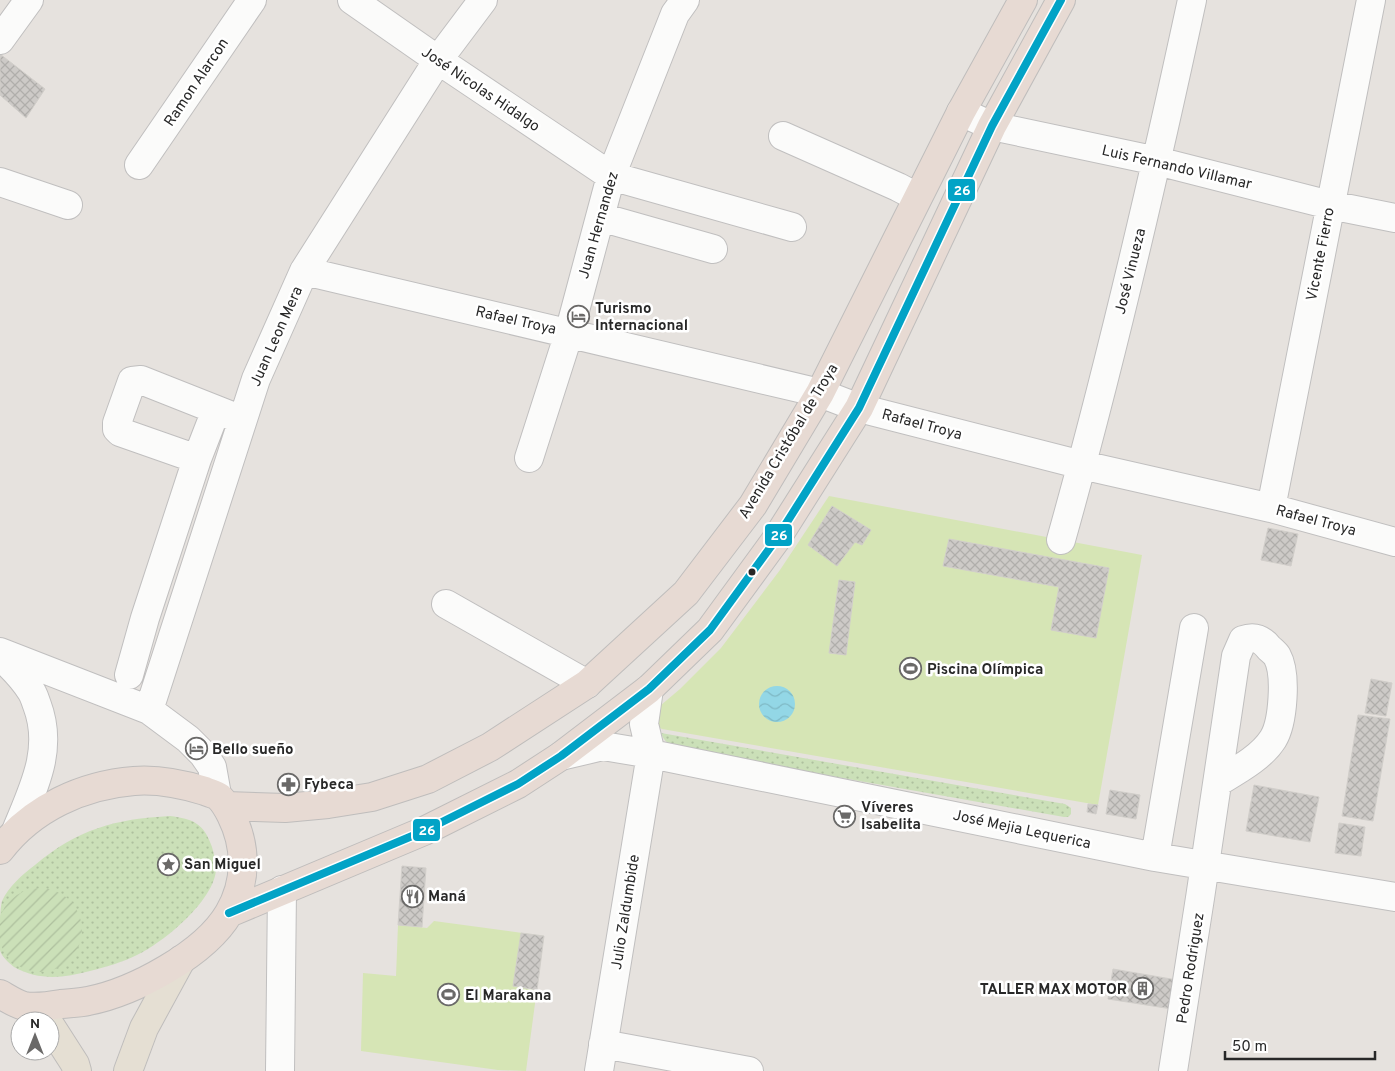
<svg xmlns="http://www.w3.org/2000/svg" width="1395" height="1071" font-family="Overpass,sans-serif">
<defs>
<pattern id="grass-dots" width="8" height="8" patternUnits="userSpaceOnUse" patternTransform="scale(1.25)"><rect width="8" height="8" fill="#cbe0b8"/><path d="M2 2h.1M6 6h.1" fill="none" stroke="#aec09e" stroke-width="1.8" stroke-linecap="round"/></pattern>
<pattern id="garden-furrows" width="10" height="10" patternUnits="userSpaceOnUse" patternTransform="scale(1.25)"><rect width="10" height="10" fill="#cbe0b8"/><path d="M-1 1l2-2M0 10L10 0M9 11l2-2" fill="none" stroke="#aec09e"/></pattern>
<pattern id="water-waves" width="16" height="10" patternUnits="userSpaceOnUse" patternTransform="scale(1.25)"><rect width="16" height="10" fill="#93d7e6"/><path d="M0 5q4-4 8 0t8 0" fill="none" stroke="#7fb9c5"/></pattern>
<pattern id="building-cross-hatch" width="8" height="8" patternUnits="userSpaceOnUse" patternTransform="scale(1.25)"><rect width="8" height="8" fill="#cdcac7"/><path d="M0 0l8 8M0 8l8-8" fill="none" stroke="#b0aeab"/></pattern>
</defs>
<rect width="100%" height="100%" fill="#e6e2de"/>
<path fill="url(#grass-dots)" d="M661 733 1065 804 1071 808V814L1068 817H1064L679 749C670 745 664 742 661 733Z
M170 816C193 819 204 823 212 847 214 854 216 862 216 869 215 900 163 943 137 955 123 962 106 967 90 971 64 978 39 981 14 967 9 963 1 956 0 950 0 944 0 936 0 931 0 922 0 908 2 901 9 886 22 875 35 865 78 829 115 819 170 816Z"/>
<path fill="url(#garden-furrows)" d="M-2 930a42 42 0 1 1 84 0a42 42 0 1 1-84 0Z"/>
<path fill="#d6e5b5" d="M829 496 1142 555 1098 805 662 729 656 726 654 711 680 689 721 648 780 570Z
M434 921 544 936 526 1071 498 1070 361 1051 363 973 396 976 398 925 427 928Z"/>
<path fill="url(#water-waves)" d="M759 704a18 18 0 1 1 36 0a18 18 0 1 1-36 0Z"/>
<path fill="url(#building-cross-hatch)" stroke="#d1ceca" d="M0 54 45 89 26 118 0 95Z
M832 506 871 530 862 545 855 542 837 566 808 545Z
M1268 528 1298 534 1291 566 1261 560Z
M949 539 1109 568 1096 638 1051 630 1059 587 943 566Z
M839 580 855 582 846 655 829 653Z
M1371 679 1392 683 1386 716 1365 713Z
M1358 715 1390 719 1373 821 1342 816Z
M1254 785 1319 797 1310 842 1246 831Z
M1110 790 1140 795 1136 819 1106 814Z
M1088 804 1098 805 1096 814 1087 812Z
M1339 823 1365 827 1361 856 1335 853Z
M402 866 426 868 422 927 398 925Z
M521 933 544 936 537 990 513 986Z
M1113 969 1177 980 1172 1009 1108 999Z"/>
<g fill="none" stroke-linecap="round" stroke-linejoin="round">
<defs>
<path id="minor" d="M352 0 438 60 611 176 792 227
M0 40 29 0
M961 112 992 126 1157 161 1330 205 1395 218
M783 136 898 187 917 197
M139 165 252 0
M0 182 68 205
M600 217 713 249
M304 271 820 393 859 408 1082 465 1271 508 1395 542
M529 458 569 333 611 176 675 14 685 0
M197 459 216 410
M1271 508 1371 0
M1061 540C1111 362 1153 181 1192 0
M446 604 587 684
M0 652 149 710 188 739 203 754 212 767 217 795
M0 656C11 666 23 678 31 691 34 695 35 700 37 705 54 750 33 789 16 831
M129 675 145 618 197 459 120 432 117 429V423L132 381 141 380 242 420
M649 689 644 724 651 754 1155 857 1395 897
M149 710 256 379 304 271 438 60 483 0
M561 756 603 746 651 754 599 1071
M1155 857 1194 628
M603 1044 749 1071
M280 1071 282 890
M1173 1071C1195 933 1216 794 1236 656L1243 640C1254 636 1261 638 1269 648 1271 650 1275 653 1277 656 1287 674 1283 723 1273 739 1261 758 1236 771 1218 782"/>
<path id="major" d="M50 1025 75 1064 77 1071
M128 1071 144 1028 181 960"/>
<path id="highway" d="M226 806 285 808 328 804 372 797 428 779 490 747 587 684 686 593 753 505 820 393 961 112 1023 0
M0 850C32 808 83 785 134 781 158 779 182 784 205 791 209 793 215 794 219 797 224 802 228 809 231 815 247 847 247 882 229 913 205 954 134 992 88 1001 79 1003 70 1003 61 1004 49 1006 36 1008 24 1006 16 1004 7 998 0 994
M229 913 424 831 518 784 561 756 649 689 710 630 775 541 859 408 992 126 1061 0"/>
</defs>
<use href="#minor" stroke="#c0bfbf" stroke-width="30"/>
<use href="#major" stroke="#bfbdbc" stroke-width="30"/>
<use href="#highway" stroke="#bfbdbc" stroke-width="30"/>
<use href="#minor" stroke="#fbfbfa" stroke-width="28"/>
<use href="#major" stroke="#e5dfd3" stroke-width="28"/>
<use href="#highway" stroke="#e7dad3" stroke-width="28"/>
<defs>
<path id="bus-1" d="M229 913 424 831 518 784 561 756 649 689 710 630 775 541 859 408 992 126 1061 0"/>
</defs>
<use href="#bus-1" stroke="#fff" stroke-width="11"/>
<use href="#bus-1" stroke="#02a3c6" stroke-width="8"/>
</g>
<defs>
<symbol id="hotel-ring" viewBox="-11 -11 22 22"><circle r="9.5" fill="#fff" stroke="#6a6968" stroke-width="1.5"/><path d="M-6-4.5h1.5V1H6V5H4.5V3h-9V5H-6ZM-4 0a1.8 1.8 0 1 1 3.6 0ZM.5 0V-2.5h3Q6-2.5 6 0Z" fill="#6a6968"/></symbol>
<symbol id="stadium-ring" viewBox="-11 -11 22 22"><circle r="9.5" fill="#fff" stroke="#6a6968" stroke-width="1.5"/><path d="M0-5a6.5 5 0 1 0 0 10a6.5 5 0 1 0 0-10ZM-3.5-1.8h7v3.6h-7Z" fill="#6a6968"/></symbol>
<symbol id="pharmacy-ring" viewBox="-11 -11 22 22"><circle r="9.5" fill="#fff" stroke="#6a6968" stroke-width="1.5"/><path d="M-2-6h4v4h4v4h-4v4h-4v-4h-4v-4h4Z" fill="#6a6968"/></symbol>
<symbol id="supermarket-ring" viewBox="-11 -11 22 22"><circle r="9.5" fill="#fff" stroke="#6a6968" stroke-width="1.5"/><path d="M-6-5.5h2.5l.6 2H6L4.5 2H-2.5L-4.4-4H-6ZM-1.5 3.2a1.3 1.3 0 1 0 .1 0ZM3 3.2a1.3 1.3 0 1 0 .1 0Z" fill="#6a6968"/></symbol>
<symbol id="sight-ring" viewBox="-11 -11 22 22"><circle r="9.5" fill="#fff" stroke="#6a6968" stroke-width="1.5"/><path d="M0-6L1.8-2.2L6-1.7L2.9 1.2L3.7 5.4L0 3.3L-3.7 5.4L-2.9 1.2L-6-1.7L-1.8-2.2Z" fill="#6a6968"/></symbol>
<symbol id="restaurant-ring" viewBox="-11 -11 22 22"><circle r="9.5" fill="#fff" stroke="#6a6968" stroke-width="1.5"/><path d="M-5-6h1v4h1v-4h1v4h1v-4h1v5L-1.5 .5V6h-2V.5L-5-1ZM5-6V6H3V1.5H1.5Q1.5-4 5-6Z" fill="#6a6968"/></symbol>
<symbol id="building-ring" viewBox="-11 -11 22 22"><circle r="9.5" fill="#fff" stroke="#6a6968" stroke-width="1.5"/><path d="M-4-6H4V6H1V3H-1V6H-4ZM-2.5-4.3h1.7v1.8h-1.7ZM.8-4.3h1.7v1.8H.8ZM-2.5-1h1.7V.8h-1.7ZM.8-1h1.7V.8H.8Z" fill="#6a6968"/></symbol>
</defs>
<g fill-rule="evenodd">
<use href="#hotel-ring" x="566" y="304" width="25" height="25"/>
<use href="#stadium-ring" x="898" y="656" width="25" height="25"/>
<use href="#hotel-ring" x="184" y="736" width="25" height="25"/>
<use href="#pharmacy-ring" x="276" y="772" width="25" height="25"/>
<use href="#supermarket-ring" x="832" y="804" width="25" height="25"/>
<use href="#sight-ring" x="156" y="852" width="25" height="25"/>
<use href="#restaurant-ring" x="400" y="884" width="25" height="25"/>
<use href="#building-ring" x="1130" y="976" width="25" height="25"/>
<use href="#stadium-ring" x="436" y="982" width="25" height="25"/>
</g>
<circle fill="#282828" stroke="#fff" stroke-width="2" cx="752" cy="572" r="4.5"/>
<g text-anchor="middle" stroke-width="5" stroke-linejoin="round" paint-order="stroke">
<g font-size="15" fill="#282828" stroke="#fff">
<text transform="translate(196 82) rotate(-56)" y="5">Ramon Alarcon</text>
<text transform="translate(481 89) rotate(34)" y="5">José Nicolas Hidalgo</text>
<text transform="translate(1177 167) rotate(13)" y="5">Luis Fernando Villamar</text>
<text transform="translate(598 225) rotate(-74)" y="5">Juan Hernandez</text>
<text transform="translate(1320 254) rotate(-79)" y="5">Vicente Fierro</text>
<text transform="translate(1130 271) rotate(-76)" y="5">José Vinueza</text>
<text transform="translate(516 320) rotate(13)" y="5">Rafael Troya</text>
<text transform="translate(276 336) rotate(-66)" y="5">Juan Leon Mera</text>
<text transform="translate(922 424) rotate(15)" y="5">Rafael Troya</text>
<text transform="translate(788 441) rotate(-59)" y="5">Avenida Cristóbal de Troya</text>
<text transform="translate(1316 520) rotate(15)" y="5">Rafael Troya</text>
<text transform="translate(1022 829) rotate(12)" y="5">José Mejia Lequerica</text>
<text transform="translate(625 912) rotate(-81)" y="5">Julio Zaldumbide</text>
<text transform="translate(1190 968) rotate(-81)" y="5">Pedro Rodriguez</text>
</g>
<g font-size="15" font-weight="bold" fill="#282828" stroke="#fff" text-anchor="start">
<text x="595" y="313">Turismo<tspan x="595" dy="17">Internacional</tspan></text>
<text x="927" y="674">Piscina Olímpica</text>
<text x="212" y="754">Bello sueño</text>
<text x="304" y="789">Fybeca</text>
<text x="861" y="812">Víveres<tspan x="861" dy="17">Isabelita</tspan></text>
<text x="184" y="869">San Miguel</text>
<text x="428" y="901">Maná</text>
<text x="1127" y="994" text-anchor="end">TALLER MAX MOTOR</text>
<text x="465" y="1000">El Marakana</text>
</g>
</g>
<g stroke="#fff" stroke-width="2">
<rect x="947" y="178" width="29" height="24" rx="5" fill="#02a3c6"/>
<rect x="764" y="523" width="29" height="24" rx="5" fill="#02a3c6"/>
<rect x="412" y="818" width="29" height="24" rx="5" fill="#02a3c6"/>
</g>
<g font-size="14" text-anchor="middle" font-weight="bold" fill="#fff">
<text x="962" y="195">26</text>
<text x="779" y="540">26</text>
<text x="427" y="835">26</text>
</g>
<g transform="translate(35 1036)"><circle r="24" fill="#ffffff" stroke="#a9a9a9"/>
<path d="M0-4L9 19L0 12L-9 19Z" fill="#6a6968"/>
<text y="-8" font-size="14" font-weight="bold" text-anchor="middle" fill="#282828">N</text>
</g>
<path d="M1225 1051v8h150v-8" fill="none" stroke="#282828" stroke-width="2.5"/>
<text x="1232" y="1051" font-size="15" fill="#282828" stroke="#ffffff" stroke-width="4" paint-order="stroke">50 m</text>
</svg>
